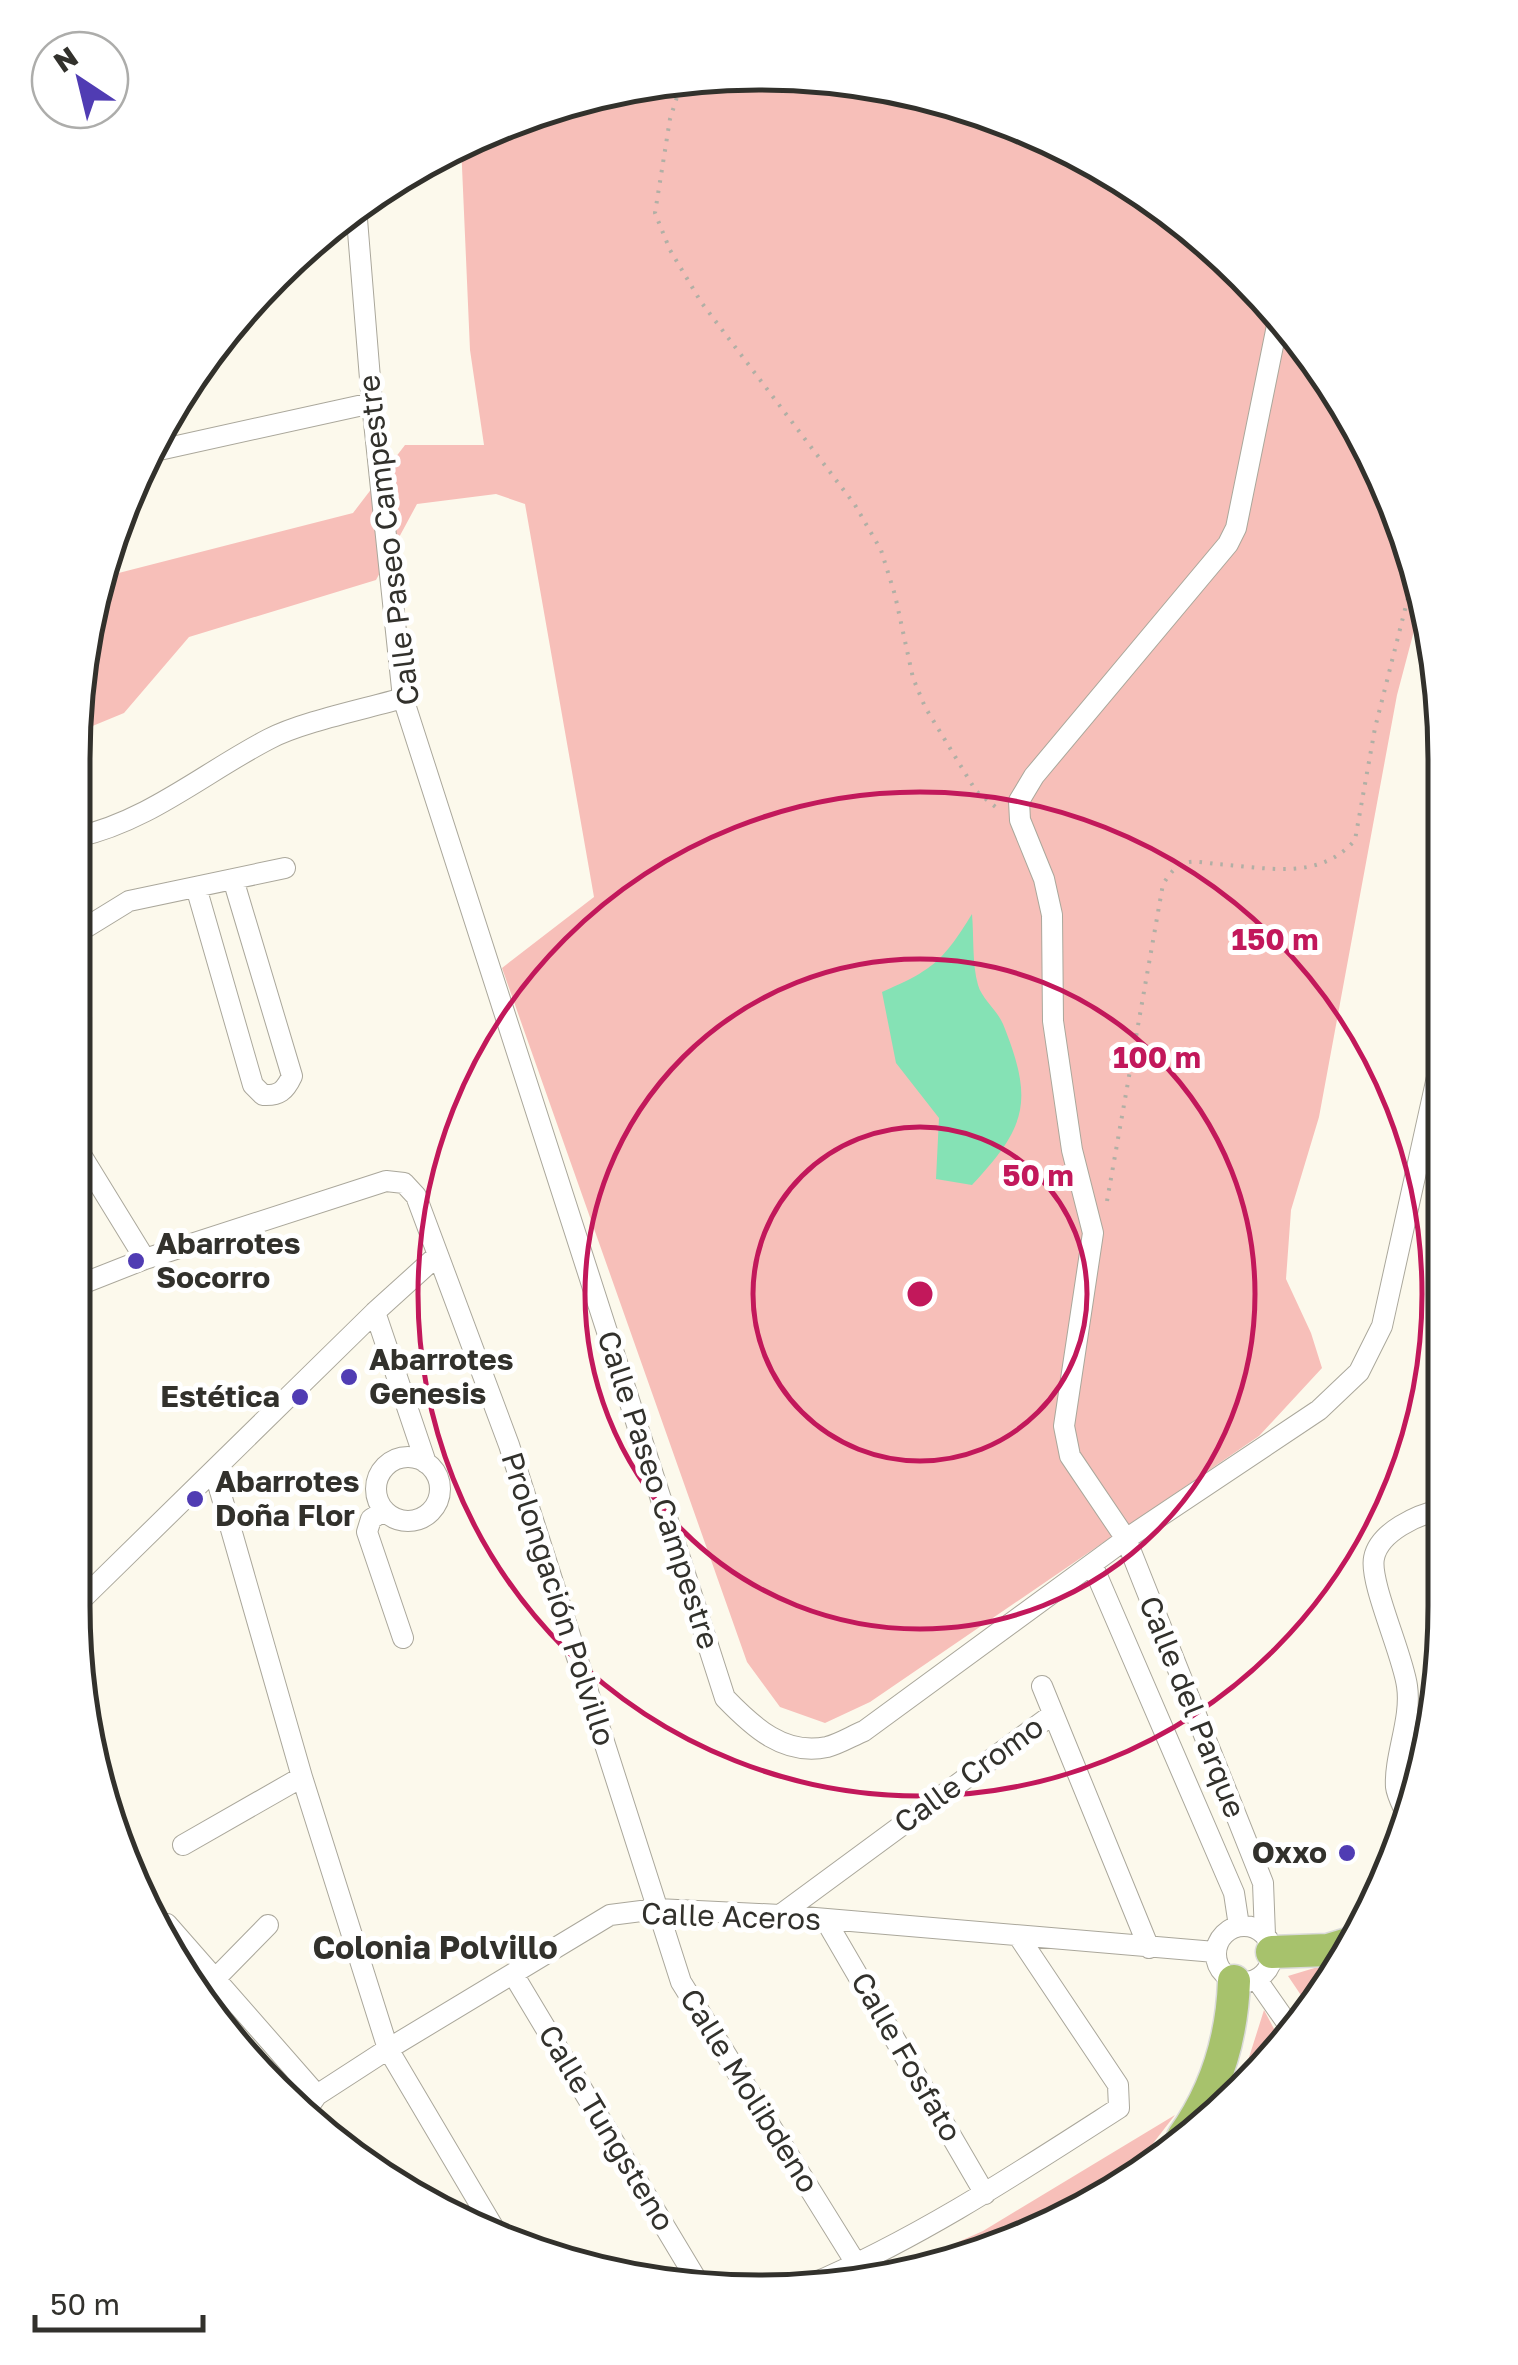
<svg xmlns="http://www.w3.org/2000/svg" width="1518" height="2365" font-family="'Golos Text',sans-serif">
<rect width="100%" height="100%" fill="#fcf9ec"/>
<path fill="#f7bfb9" d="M804 74 937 96 1063 144 1177 215 1303 341 1374 455 1424 593 1397 695 1319 1117 1291 1210 1286 1279 1311 1333 1322 1368 1259 1436 870 1702 825 1723 780 1707 747 1662 502 968 594 897 525 504 496 494 417 504 376 580 189 637 124 713 78 732V670L103 577 353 513 405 445H484L470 350 461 144 539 109 670 78Z
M1341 1960 1311 2010 1288 1976Z
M1264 2010 1282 2044 1227 2096 1246 2067Z
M1175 2115 1120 2186 937 2269 879 2277 983 2231Z"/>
<path fill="#85e2b5" d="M972 914C974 937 972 964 978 985 982 999 997 1010 1003 1024 1034 1101 1027 1126 972 1185L936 1179 939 1118 896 1063 882 992C933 970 943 961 972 914Z"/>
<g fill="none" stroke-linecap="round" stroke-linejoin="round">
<defs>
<path id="street" d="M356 207 372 403 403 698 725 1698C753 1727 784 1756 827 1747 839 1744 852 1736 864 1731L1126 1539 1319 1410 1359 1372 1382 1326 1443 1050
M150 452 372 403
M77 837C149 821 205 772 269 739 301 722 365 709 403 698
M196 887 253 1085 263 1095C279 1096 285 1091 292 1076L233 879
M77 933 129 901 285 868
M75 1145 145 1259
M74 1287 145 1259 386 1181 404 1183 416 1196 509 1445 681 1982 857 2265
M375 1312 426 1463
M376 1489a32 32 0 1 1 64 0a32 32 0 1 1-64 0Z
M214 1470 302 1777 388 2049 498 2235
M384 1511 371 1519 367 1532 403 1638
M1092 1564 1234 1893 1239 1926
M73 1608 375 1312 438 1255
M1042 1686 1149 1948
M1407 1816C1404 1808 1397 1796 1396 1787 1394 1756 1412 1719 1407 1686 1403 1655 1369 1582 1374 1558 1379 1532 1418 1514 1441 1510
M183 1845 302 1777
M780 1915 1053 1714
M826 1921 985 2194
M1216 1954a28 28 0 1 1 56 0a28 28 0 1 1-56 0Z
M158 1926 167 1924 317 2095
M1265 1935 1263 1883 1126 1539 1070 1456 1064 1426 1093 1233 1072 1150 1053 1021 1052 915 1044 879 1020 820 1019 801 1034 776 1228 544 1236 528 1279 316
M513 1974 698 2282
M215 1979 268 1925
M1257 1980 1294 2033
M305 2112 317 2095 388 2049 610 1915 657 1909 780 1915 1215 1952
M807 2286C918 2239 1018 2173 1119 2108L1118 2085 1019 1937"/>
<path id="primary" d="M1272 1952 1328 1950 1351 1943
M1183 2137C1216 2091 1232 2038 1234 1981"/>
</defs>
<use href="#street" stroke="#aaa79b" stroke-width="22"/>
<use href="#primary" stroke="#dadad9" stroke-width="35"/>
<path stroke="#b1afa5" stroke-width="4" stroke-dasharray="2.5 8" stroke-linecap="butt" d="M683 78 670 119 655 213 670 250 701 302 855 505 881 550 895 595 913 678 925 707 976 791 998 809
M1107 1201 1163 884C1169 875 1174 867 1185 863 1194 860 1206 863 1216 864 1265 867 1319 882 1355 840L1375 728 1416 566"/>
<use href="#street" stroke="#fff" stroke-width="20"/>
<use href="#primary" stroke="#a7c26c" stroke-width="32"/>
</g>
<g fill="none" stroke="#c2185b" stroke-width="5">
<circle cx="920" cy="1294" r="167"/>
<circle cx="920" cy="1294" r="335"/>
<circle cx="920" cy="1294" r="502"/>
</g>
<g fill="#503cb3" stroke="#fff" stroke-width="4">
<circle cx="136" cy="1261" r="10"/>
<circle cx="349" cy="1377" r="10"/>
<circle cx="300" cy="1397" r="10"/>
<circle cx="195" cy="1499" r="10"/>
<circle cx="1347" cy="1853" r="10"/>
</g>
<g text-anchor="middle" stroke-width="10" stroke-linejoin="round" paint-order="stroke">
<g font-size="30" fill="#32312c" stroke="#fff">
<text transform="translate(389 540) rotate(-97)" y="10">Calle Paseo Campestre</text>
<text transform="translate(658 1490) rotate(72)" y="10">Calle Paseo Campestre</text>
<text transform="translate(558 1599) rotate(72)" y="10">Prolongación Polvillo</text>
<text transform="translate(1192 1707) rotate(68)" y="10">Calle del Parque</text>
<text transform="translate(969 1775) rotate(-36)" y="10">Calle Cromo</text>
<text transform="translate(731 1917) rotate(2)" y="10">Calle Aceros</text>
<text transform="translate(906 2057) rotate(60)" y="10">Calle Fosfato</text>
<text transform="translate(749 2091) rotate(58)" y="10">Calle Molibdeno</text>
<text transform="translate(606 2128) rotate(59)" y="10">Calle Tungsteno</text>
</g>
<g font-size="30" font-weight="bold" fill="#32312c" stroke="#fff" text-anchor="start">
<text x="156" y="1254">Abarrotes<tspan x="156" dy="34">Socorro</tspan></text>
<text x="369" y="1370">Abarrotes<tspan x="369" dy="34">Genesis</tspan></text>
<text x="280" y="1407" text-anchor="end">Estética</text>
<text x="215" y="1492">Abarrotes<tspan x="215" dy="34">Doña Flor</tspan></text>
<text x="1327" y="1863" text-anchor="end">Oxxo</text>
</g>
<g font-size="32" font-weight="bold" fill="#32312c" stroke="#fff">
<text x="435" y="1959">Colonia Polvillo</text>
</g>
</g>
<path d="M0 0H1518V2365H0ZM759 90H759A669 669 0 0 1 1428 759V1606A669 669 0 0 1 759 2275H759A669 669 0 0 1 90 1606V759A669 669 0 0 1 759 90Z" fill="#fff" fill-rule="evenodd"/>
<path fill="none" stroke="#32312c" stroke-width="5" d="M759 90H759A669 669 0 0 1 1428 759V1606A669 669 0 0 1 759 2275H759A669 669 0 0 1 90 1606V759A669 669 0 0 1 759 90Z"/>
<circle cx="920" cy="1294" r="15" fill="#c2185b" stroke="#fff" stroke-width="5"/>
<g font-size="30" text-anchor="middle" font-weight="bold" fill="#c2185b" stroke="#fff" stroke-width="10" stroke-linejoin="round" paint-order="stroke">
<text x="1275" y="950">150 m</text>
<text x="1157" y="1068">100 m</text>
<text x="1038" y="1186">50 m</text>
</g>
<g transform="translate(80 80) rotate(325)"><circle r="48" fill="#ffffff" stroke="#adadab" stroke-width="2.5"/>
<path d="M0-8L18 38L0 25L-18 38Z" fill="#503cb3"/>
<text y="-15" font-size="28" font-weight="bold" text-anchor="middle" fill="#32312c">N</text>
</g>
<path d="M35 2315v15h168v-15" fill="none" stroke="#32312c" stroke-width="5"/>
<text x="50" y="2315" font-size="30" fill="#32312c" stroke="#ffffff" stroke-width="8" paint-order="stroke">50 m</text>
</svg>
